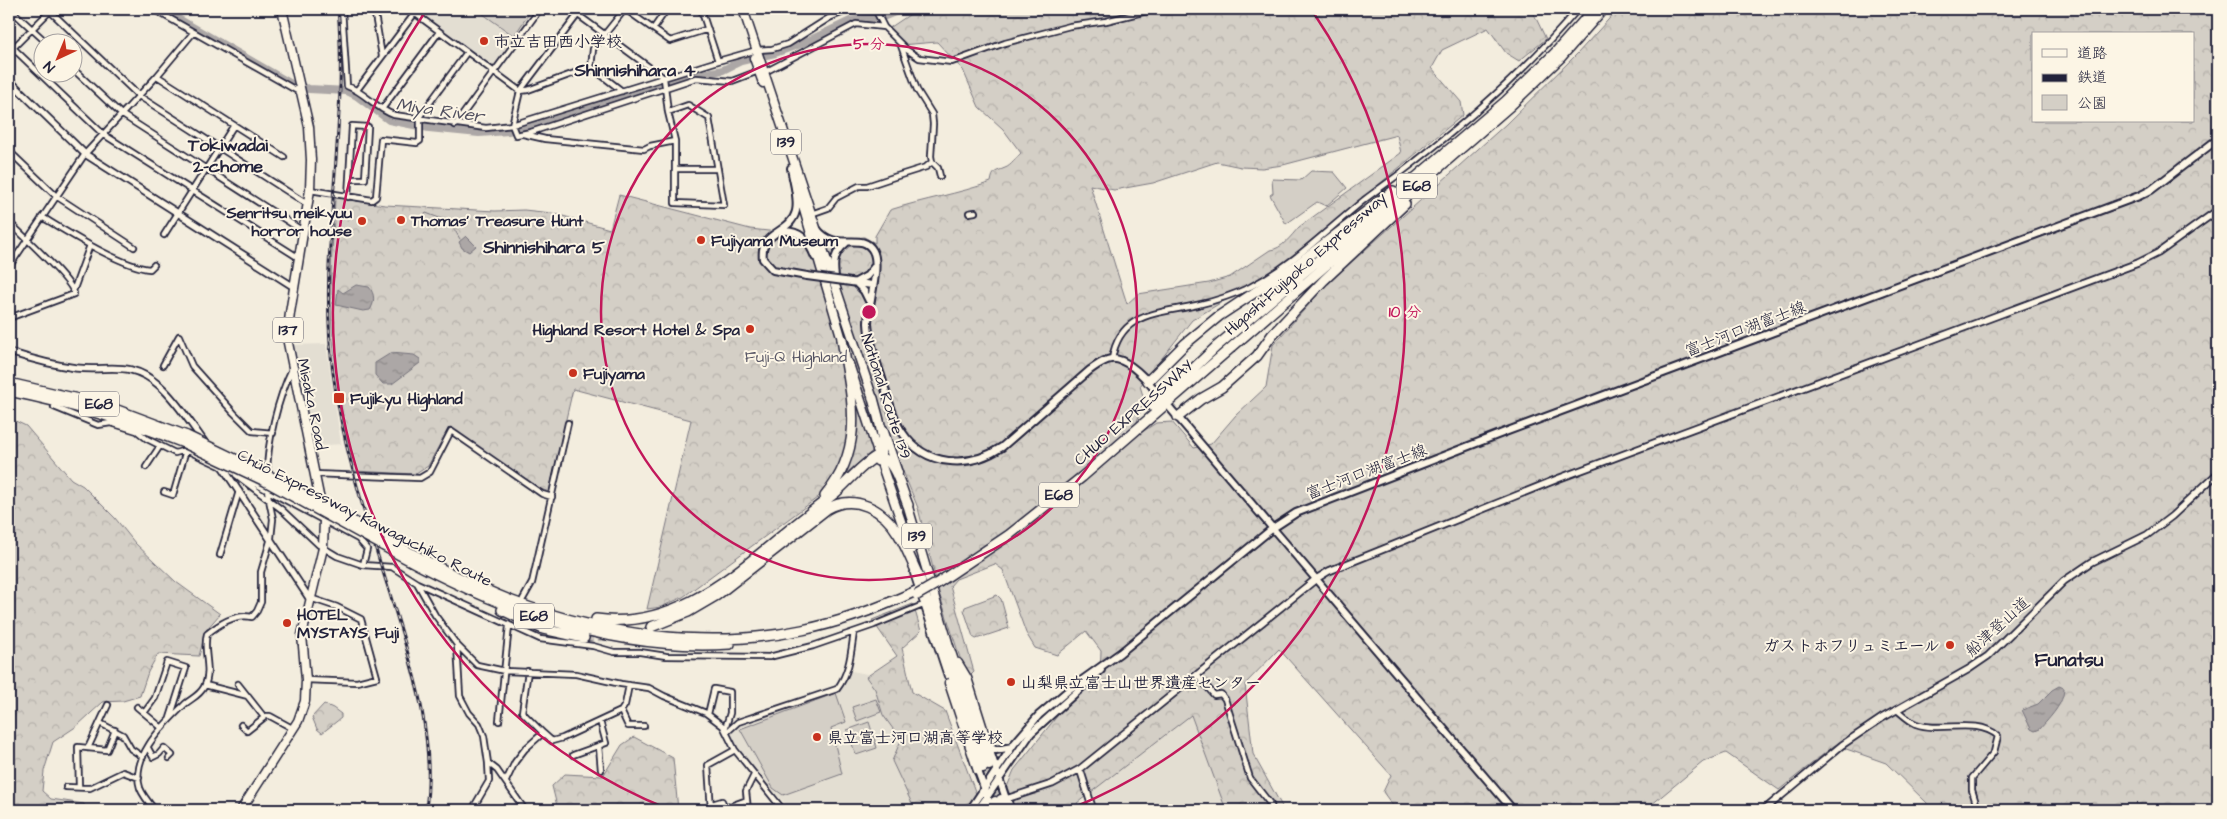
<svg xmlns="http://www.w3.org/2000/svg" width="2227" height="819" font-family="'Architects Daughter','Klee One',sans-serif">
<defs>
<pattern id="forest-crowns" width="20" height="18" patternUnits="userSpaceOnUse" patternTransform="scale(1.25)"><rect width="20" height="18" fill="#d4cfc6"/><path d="M2 6a3 3 0 1 1 6 0M12 15a3 3 0 1 1 6 0" fill="none" stroke="#b6b1ab"/></pattern>
<pattern id="water-ripples" width="26" height="14" patternUnits="userSpaceOnUse" patternTransform="scale(1.25)"><rect width="26" height="14" fill="#aca7a6"/><path d="M2 4q2-2 4 0t4 0M15 11q2-2 4 0t4 0" fill="none" stroke="#8c8888"/></pattern>
</defs>
<rect width="100%" height="100%" fill="#f3edde"/>
<filter id="ink" filterUnits="userSpaceOnUse"><feTurbulence type="fractalNoise" baseFrequency=".02" numOctaves="2"/><feDisplacementMap in="SourceGraphic" scale="10" xChannelSelector="R" yChannelSelector="G"/><feConvolveMatrix kernelMatrix="1 2 1 2 8 2 1 2 1" color-interpolation-filters="sRGB"/></filter>
<g filter="url(#ink)">
<path fill="#e3ded2" d="M420 9H537L493 69 417 13Z
M326 344 341 444 315 446 293 345Z
M852 671 877 676 931 810H791L754 770 739 750 730 733 740 724 840 690 845 684 847 674Z
M1186 689 1226 810H1098L1086 775Z"/>
<path fill="#d4cfc6" stroke="#7b7880" d="M476 9H532L514 36Z
M1311 171 1334 172 1347 188 1326 206 1317 202 1286 224 1270 195 1273 193 1272 179 1301 180Z
M836 693 846 722 831 728 842 774 783 795 773 788 740 729Z
M876 699 881 712 857 721 852 707Z
M869 722 877 748 856 755 847 730Z"/>
<path fill="url(#forest-crowns)" stroke="#7b7880" fill-rule="evenodd" d="M918 9H1533V12L1546 39 1519 61 1506 53 1488 28 1442 50 1432 68 1461 102 1463 115 1275 270 1192 320 1140 386 1144 399 1137 422 1142 432 1156 423 1172 422 1194 448 1211 444 1236 415 1266 387 1273 345 1327 284 1506 124 1577 54 1618 9H2218V810H1929L1927 803 1886 763 1835 745 1779 790 1726 753 1703 762 1645 810H1396L1383 792 1391 775 1279 649 1245 684 1253 754 1284 810H1226L1191 715 1077 803 1080 810H1015L1007 787 1014 770 1066 705 1100 677 1101 651 1086 631 1057 655 1035 648 1026 633 1003 570 995 564 956 579 950 586 974 672 970 676 963 667 940 596 918 508 889 437 817 498 683 597 661 607 647 609 691 420 573 389 549 492 541 489 449 427 428 466 416 474 354 471C342 417 331 352 331 297 330 264 334 230 335 198L385 205 495 211 524 210 552 213 610 229 619 195 750 229 842 239 864 237 875 243V236L890 210C924 199 958 194 991 182 993 170 996 172 1005 168 1011 166 1016 158 1021 153L1003 129 979 107 963 70 937 42 900 45 885 31ZM2033 34H2193V121H2033ZM1397 135 1401 153 1299 227C1291 236 1282 249 1270 250L1230 277 1209 283 1138 294 1127 304 1090 185 1114 190 1153 183 1217 162 1241 167 1262 168 1283 165Z
M9 418 26 426 71 479 83 486 115 518 135 543 176 582 220 614 206 630 199 656 158 654 148 672 140 696 123 701 103 702 77 726 53 742 44 771 42 791 51 799 84 804 85 810H9Z
M997 595 1001 599 1009 628 976 639 973 637 964 610 965 607Z
M913 604 921 631 902 648 912 692 945 711 982 810H915L892 761 901 740 883 715 875 689 866 677 897 656 872 620Z
M324 704 333 708 341 714V718L322 733 317 729 312 717Z
M634 737 673 758 678 810H558L552 786 565 774 603 776 622 745Z"/>
<path fill="url(#water-ripples)" stroke="#75727b" d="M466 236 476 246 469 252 462 248 459 242Z
M356 285 369 287C375 294 375 302 370 310L363 311 336 305 338 289 343 293Z
M391 353 414 355 420 359V363L392 384H383L375 375V363Z
M2059 686 2064 688C2064 704 2050 717 2040 729L2035 731 2031 729 2022 710 2038 704 2052 690Z"/>
<g fill="none" stroke-linecap="round" stroke-linejoin="round">
<path stroke="#75727b" stroke-width="1" d="M420 220 426 213 450 222 460 239"/>
<path stroke="#aca7a6" stroke-width="8" d="M161 9 293 85 309 89 347 91 357 96 389 120 429 128 479 133 509 131 650 89 676 79 723 70 741 61 775 53 806 42 850 21 885 16 902 9"/>
<path stroke="#c9c4bd" stroke-width="8" stroke-dasharray="8 4" stroke-linecap="butt" d="M989 766 1001 799
M983 768 995 801"/>
<path stroke="#c9c4bd" stroke-width="9" stroke-dasharray="9 4.5" stroke-linecap="butt" d="M584 638 612 636"/>
<defs>
<path id="minor" d="M10 9 46 42
M48 9 139 96 307 204
M153 9 301 93
M342 9 347 86C365 92 376 109 394 115L486 128 512 125 718 61 757 50 772 49 788 44 829 18 848 10 879 11 886 9
M374 9 382 56
M409 9 520 91 528 90 591 67 622 91
M570 9 664 78 668 112 675 141V203L724 205 709 118 688 105 668 112
M582 9 520 91 512 125 516 135 531 132 696 78 732 81 756 72 767 71 856 24 884 27 907 50 919 58 952 62 1005 43 1070 26 1106 21 1155 9
M625 9 670 41 708 29
M701 9 718 61
M876 11 884 27
M653 29 667 9
M900 43 917 90 932 114 933 124 931 156 932 162 938 168 940 176
M13 48 103 134 299 258
M9 52 51 10
M591 67 593 49 625 9
M72 68 121 114 303 231
M157 76 284 157
M357 90 418 9
M382 109 439 32
M455 125 540 9
M523 134 545 139 644 149 650 146 675 141
M9 151 56 196 134 247
M675 169H718
M310 190 372 200 376 197 381 139 417 143 420 141V116L467 52
M348 197 352 126 368 127 365 179H350
M969 213 975 212
M811 214 828 208 836 198 859 186H867L894 177 926 167 932 162
M42 217C67 232 122 267 150 269L154 265
M9 222C20 233 74 282 74 294L9 318
M164 235 234 125
M9 267 85 154 157 76 193 33
M74 289 90 245
M1112 359C1120 311 1159 314 1197 305 1215 301 1233 295 1250 287 1293 265 1327 230 1364 200 1381 187 1399 175 1416 161 1474 116 1531 65 1578 9
M163 365 179 336 192 366 234 413 252 431 273 433
M54 407 98 425 111 423 137 431 147 439 175 453 186 450 233 472 358 539 367 549 363 565 392 567 417 583 435 615 457 645 477 665 505 671 576 674 621 684 649 688 664 696 706 713 723 726 735 750 783 810
M146 467 160 446
M314 474 420 478 430 472 451 431 542 494 552 497
M236 475 281 509 319 545
M267 475C267 442 278 398 292 369
M164 492 173 495 186 450
M327 550 337 556 363 565
M220 555 239 491
M913 573 947 676
M417 583 540 639 593 646 614 652H640L666 656 769 657 813 646 874 625 923 605
M523 599 532 583 568 423
M457 645 460 696 469 713 479 724 484 736 488 763 497 770 525 810
M1197 675 1214 695 1221 694 1225 699 1250 778 1271 805 1272 810
M306 680 357 682 377 677 361 619 337 607 310 598
M238 684 264 717
M205 685 248 696
M629 685 625 705 621 711 628 726H644
M137 707 162 728
M1897 710C1903 715 1909 721 1916 724 1942 733 1976 717 1998 736L1994 752 1972 778V790L1978 810
M144 713 155 698 167 662 186 668 170 718
M708 714 714 689 730 692V713L725 729
M499 721 509 626
M100 723 123 735 131 749 143 757
M241 725 247 731 266 716H270L292 728
M727 732 738 722 837 689C850 672 851 652 854 632
M543 733 552 741 563 738 621 711
M599 746 601 770
M88 748 108 705
M148 748 153 757 159 754 164 748 172 755 169 758
M573 755 606 743 600 721
M506 781 515 762 525 749 543 733 522 712 528 671
M66 787 90 788 123 772 139 778
M79 787 78 747 107 750 115 730
M712 804 722 801 725 808 747 800
M155 810C149 803 143 796 140 788 130 755 165 724 185 704 192 698 199 696 204 687 213 670 202 651 207 634 219 624 236 613 252 617L257 611 261 602V572L271 538 273 519 267 490
M472 810 489 781 488 763
M711 810 708 765 735 750
M748 810 746 791 754 775"/>
<path id="tertiary" d="M9 80 85 154 294 287
M9 352C31 359 53 365 76 368 110 372 129 359 160 386 177 401 191 424 205 443
M218 460 309 598
M1080 769 1093 810
M1006 799 1052 784 1080 769 1316 579 1329 571 1560 478 2138 263 2158 253 2218 210
M1764 810 1842 745 1882 718 1969 669 1988 656 2064 581 2092 562 2147 535 2172 516 2218 473"/>
<path id="secondary" d="M791 168C793 181 799 198 796 211 790 235 759 230 763 259L773 270 807 276
M817 229C836 254 862 230 873 251 881 266 868 304 868 323 869 343 877 362 883 382 888 398 892 417 902 432 925 467 969 469 1002 447L1090 370C1096 366 1103 360 1111 359 1127 357 1147 380 1156 391
M781 231C801 230 808 240 815 257
M835 277C833 262 834 253 846 243
M844 281 872 285
M856 282 867 276 874 267
M856 283 864 291 869 301
M1170 408 1513 810
M988 745 1006 799
M989 745 996 750 1012 747
M978 771 992 810
M970 810 1014 744 1039 715 1071 688 1120 653 1273 528 1296 513 1505 432 2139 196 2151 190 2218 139
M978 810 1031 733 1101 670"/>
<path id="trunk" d="M743 9 874 402
M754 58 763 83
M797 186 843 343
M849 364 877 450
M883 429 898 473
M882 466 911 550
M906 500 949 646 989 766
M919 576 983 768
M958 663 967 678 988 745
M949 683 978 771
M1001 799 1005 810
M1006 799 1010 810
M995 801 998 810
M241 810 298 721 305 701 306 680 302 635 323 548 324 520 287 338 290 313 310 190 311 160 309 127 282 9"/>
<path id="motorway" d="M1148 381 1185 344 1219 316 1295 266 1393 191
M9 383 104 405 187 436
M9 391C69 403 126 420 184 443
M873 398C878 419 888 441 878 461
M1153 407 1216 347 1506 101 1555 53 1594 9
M1178 417 1201 399 1222 387 1257 356 1272 335 1324 280 1405 204
M825 496C867 445 851 397 842 339
M380 536C423 560 466 583 512 601 601 635 708 650 802 630 842 622 879 608 916 591
M382 545C488 605 606 652 730 644
M936 584 1009 535 1082 477 1511 105 1560 58 1603 9
M502 610 543 629 584 638
M596 619C666 629 721 586 772 544 792 527 813 510 834 494 848 482 861 465 877 456 896 458 901 490 908 505
M651 627 688 612 717 595 827 509C854 493 884 509 899 535 908 550 913 566 921 581"/>
</defs>
<use href="#minor" stroke="#22223b" stroke-width="8"/>
<use href="#tertiary" stroke="#22223b" stroke-width="9"/>
<use href="#secondary" stroke="#22223b" stroke-width="10"/>
<use href="#trunk" stroke="#22223b" stroke-width="11"/>
<use href="#motorway" stroke="#22223b" stroke-width="12"/>
<use href="#minor" stroke="#fcf5e5" stroke-width="4.5"/>
<use href="#tertiary" stroke="#fcf5e5" stroke-width="5.5"/>
<use href="#secondary" stroke="#fcf5e5" stroke-width="6"/>
<use href="#trunk" stroke="#fcf5e5" stroke-width="8"/>
<use href="#motorway" stroke="#fcf5e5" stroke-width="9"/>
<defs>
<path id="rail" d="M338 9C349 130 317 251 333 373 343 449 367 521 390 594 412 666 436 734 426 810"/>
</defs>
<use href="#rail" stroke="#22223b" stroke-width="3"/>
<use href="#rail" stroke="#fcf5e5" stroke-width="1" stroke-dasharray="4" stroke-linecap="butt"/>
<defs>
<path id="secondary-bridge" d="M807 276 844 281"/>
<path id="motorway-bridge" d="M187 436 264 473 380 536
M184 443 265 481 382 545
M917 595 936 584"/>
</defs>
<use href="#secondary-bridge" stroke="#22223b" stroke-width="10" stroke-linecap="butt"/>
<use href="#motorway-bridge" stroke="#22223b" stroke-width="12" stroke-linecap="butt"/>
<use href="#secondary-bridge" stroke="#fcf5e5" stroke-width="6"/>
<use href="#motorway-bridge" stroke="#fcf5e5" stroke-width="9"/>
</g>
</g>
<g fill="none" stroke="#c2185b" stroke-width="2.5">
<circle cx="869" cy="312" r="268"/>
<path d="M668 809A536 536 0 0 1 425 12M1313 12A536 536 0 0 1 1070 809"/>
</g>
<g fill="#c8321e" stroke="#fcf5e5" stroke-width="2">
<circle cx="484" cy="41" r="5"/>
<circle cx="401" cy="220" r="5"/>
<circle cx="362" cy="221" r="5"/>
<circle cx="701" cy="240" r="5"/>
<circle cx="750" cy="329" r="5"/>
<circle cx="573" cy="373" r="5"/>
<rect x="333" y="392" width="12" height="12" rx="2.5"/>
<circle cx="287" cy="623" r="5"/>
<circle cx="1950" cy="645" r="5"/>
<circle cx="1011" cy="682" r="5"/>
<circle cx="817" cy="737" r="5"/>
</g>
<g text-anchor="middle" stroke-width="4" stroke-linejoin="round" paint-order="stroke">
<g fill="#fcf5e5" stroke="#63616e" stroke-width="1">
<rect x="771" y="129.5" width="30" height="25" rx="4"/>
<rect x="1397" y="173.5" width="40" height="25" rx="4"/>
<rect x="273" y="317.5" width="30" height="25" rx="4"/>
<rect x="79" y="391.5" width="40" height="25" rx="4"/>
<rect x="1039" y="482.5" width="40" height="25" rx="4"/>
<rect x="902" y="523.5" width="30" height="25" rx="4"/>
<rect x="514" y="603.5" width="40" height="25" rx="4"/>
</g>
<g font-size="15" font-weight="bold" fill="#22223b">
<text x="786" y="147">139</text>
<text x="1417" y="191">E68</text>
<text x="288" y="335">137</text>
<text x="99" y="409">E68</text>
<text x="1059" y="500">E68</text>
<text x="917" y="541">139</text>
<text x="534" y="621">E68</text>
</g>
<g font-size="16" font-weight="bold" fill="#22223b" stroke="#fcf5e5" text-anchor="start">
<text x="494" y="47">市立吉田西小学校</text>
<text x="352" y="218" text-anchor="end">Senritsu meikyuu<tspan x="352" dy="18">horror house</tspan></text>
<text x="411" y="226">Thomas’ Treasure Hunt</text>
<text x="711" y="246">Fujiyama Museum</text>
<text x="740" y="335" text-anchor="end">Highland Resort Hotel &amp; Spa</text>
<text x="583" y="379">Fujiyama</text>
<text x="350" y="404">Fujikyu Highland</text>
<text x="297" y="620">HOTEL<tspan x="297" dy="18">MYSTAYS Fuji</tspan></text>
<text x="1940" y="651" text-anchor="end">ガストホフリュミエール</text>
<text x="1021" y="688">山梨県立富士山世界遺産センター</text>
<text x="827" y="743">県立富士河口湖高等学校</text>
</g>
<g font-size="16" fill="#22223b" stroke="#fcf5e5">
<text transform="translate(1305 263) rotate(-41)" y="6">Higashi-Fujigoko Expressway</text>
<text transform="translate(1745 328) rotate(-21)" y="6">富士河口湖富士線</text>
<text transform="translate(887 396) rotate(72)" y="6">National Route 139</text>
<text transform="translate(313 404) rotate(78)" y="6">Misaka Road</text>
<text transform="translate(1133 412) rotate(-41)" y="6">CHUO EXPRESSWAY</text>
<text transform="translate(1366 471) rotate(-21)" y="6">富士河口湖富士線</text>
<text transform="translate(365 517) rotate(27)" y="6">Chūō Expressway Kawaguchiko Route</text>
<text transform="translate(1997 626) rotate(-42)" y="6">船津登山道</text>
</g>
<g font-size="16" fill="#575665" stroke="#fcf5e5">
<text x="796" y="362">Fuji-Q Highland</text>
</g>
<g font-size="18" font-weight="bold" fill="#22223b" stroke="#fcf5e5">
<text x="635" y="76">Shinnishihara 4</text>
<text x="228" y="151">Tokiwadai<tspan x="228" dy="21">2-chome</tspan></text>
<text x="544" y="253">Shinnishihara 5</text>
</g>
<g font-size="18" font-style="italic" fill="#525160" stroke="#fcf5e5">
<text transform="translate(440 110) rotate(8)" y="6">Miya River</text>
</g>
<g font-size="19" font-weight="bold" fill="#22223b" stroke="#fcf5e5">
<text x="2069" y="666">Funatsu</text>
</g>
</g>
<circle cx="869" cy="312" r="8" fill="#c2185b" stroke="#fcf5e5" stroke-width="2.5"/>
<g font-size="15" text-anchor="middle" font-weight="bold" fill="#c2185b" stroke="#fcf5e5" stroke-width="4" stroke-linejoin="round" paint-order="stroke">
<text x="869" y="49">5 分</text>
<text x="1405" y="317">10 分</text>
</g>
<rect width="2227" height="819" fill="none" stroke="#fcf5e5" stroke-width="30"/>
<rect x="15" y="15" width="2197" height="789" fill="none" stroke="#22223b" stroke-width="2" filter="url(#ink)"/>
<rect x="2032" y="32" width="162" height="90" fill="#fcf5e5" stroke="#a5a1a1"/>
<rect x="2042" y="49" width="25" height="8" fill="#fcf5e5" stroke="#a5a1a1"/>
<text x="2077" y="58" font-size="15" fill="#22223b">道路</text>
<rect x="2042" y="74" width="25" height="8" fill="#22223b" stroke="#a5a1a1"/>
<text x="2077" y="82" font-size="15" fill="#22223b">鉄道</text>
<rect x="2042" y="95" width="25" height="15" fill="#d4cfc6" stroke="#a5a1a1"/>
<text x="2077" y="108" font-size="15" fill="#22223b">公園</text>
<g transform="translate(58 58) rotate(224)"><circle r="24" fill="#fcf5e5" stroke="#a5a1a1"/>
<path d="M0-4L9 19L0 12L-9 19Z" fill="#c8321e"/>
<text y="-8" font-size="14" font-weight="bold" text-anchor="middle" fill="#22223b">N</text>
</g>
</svg>
